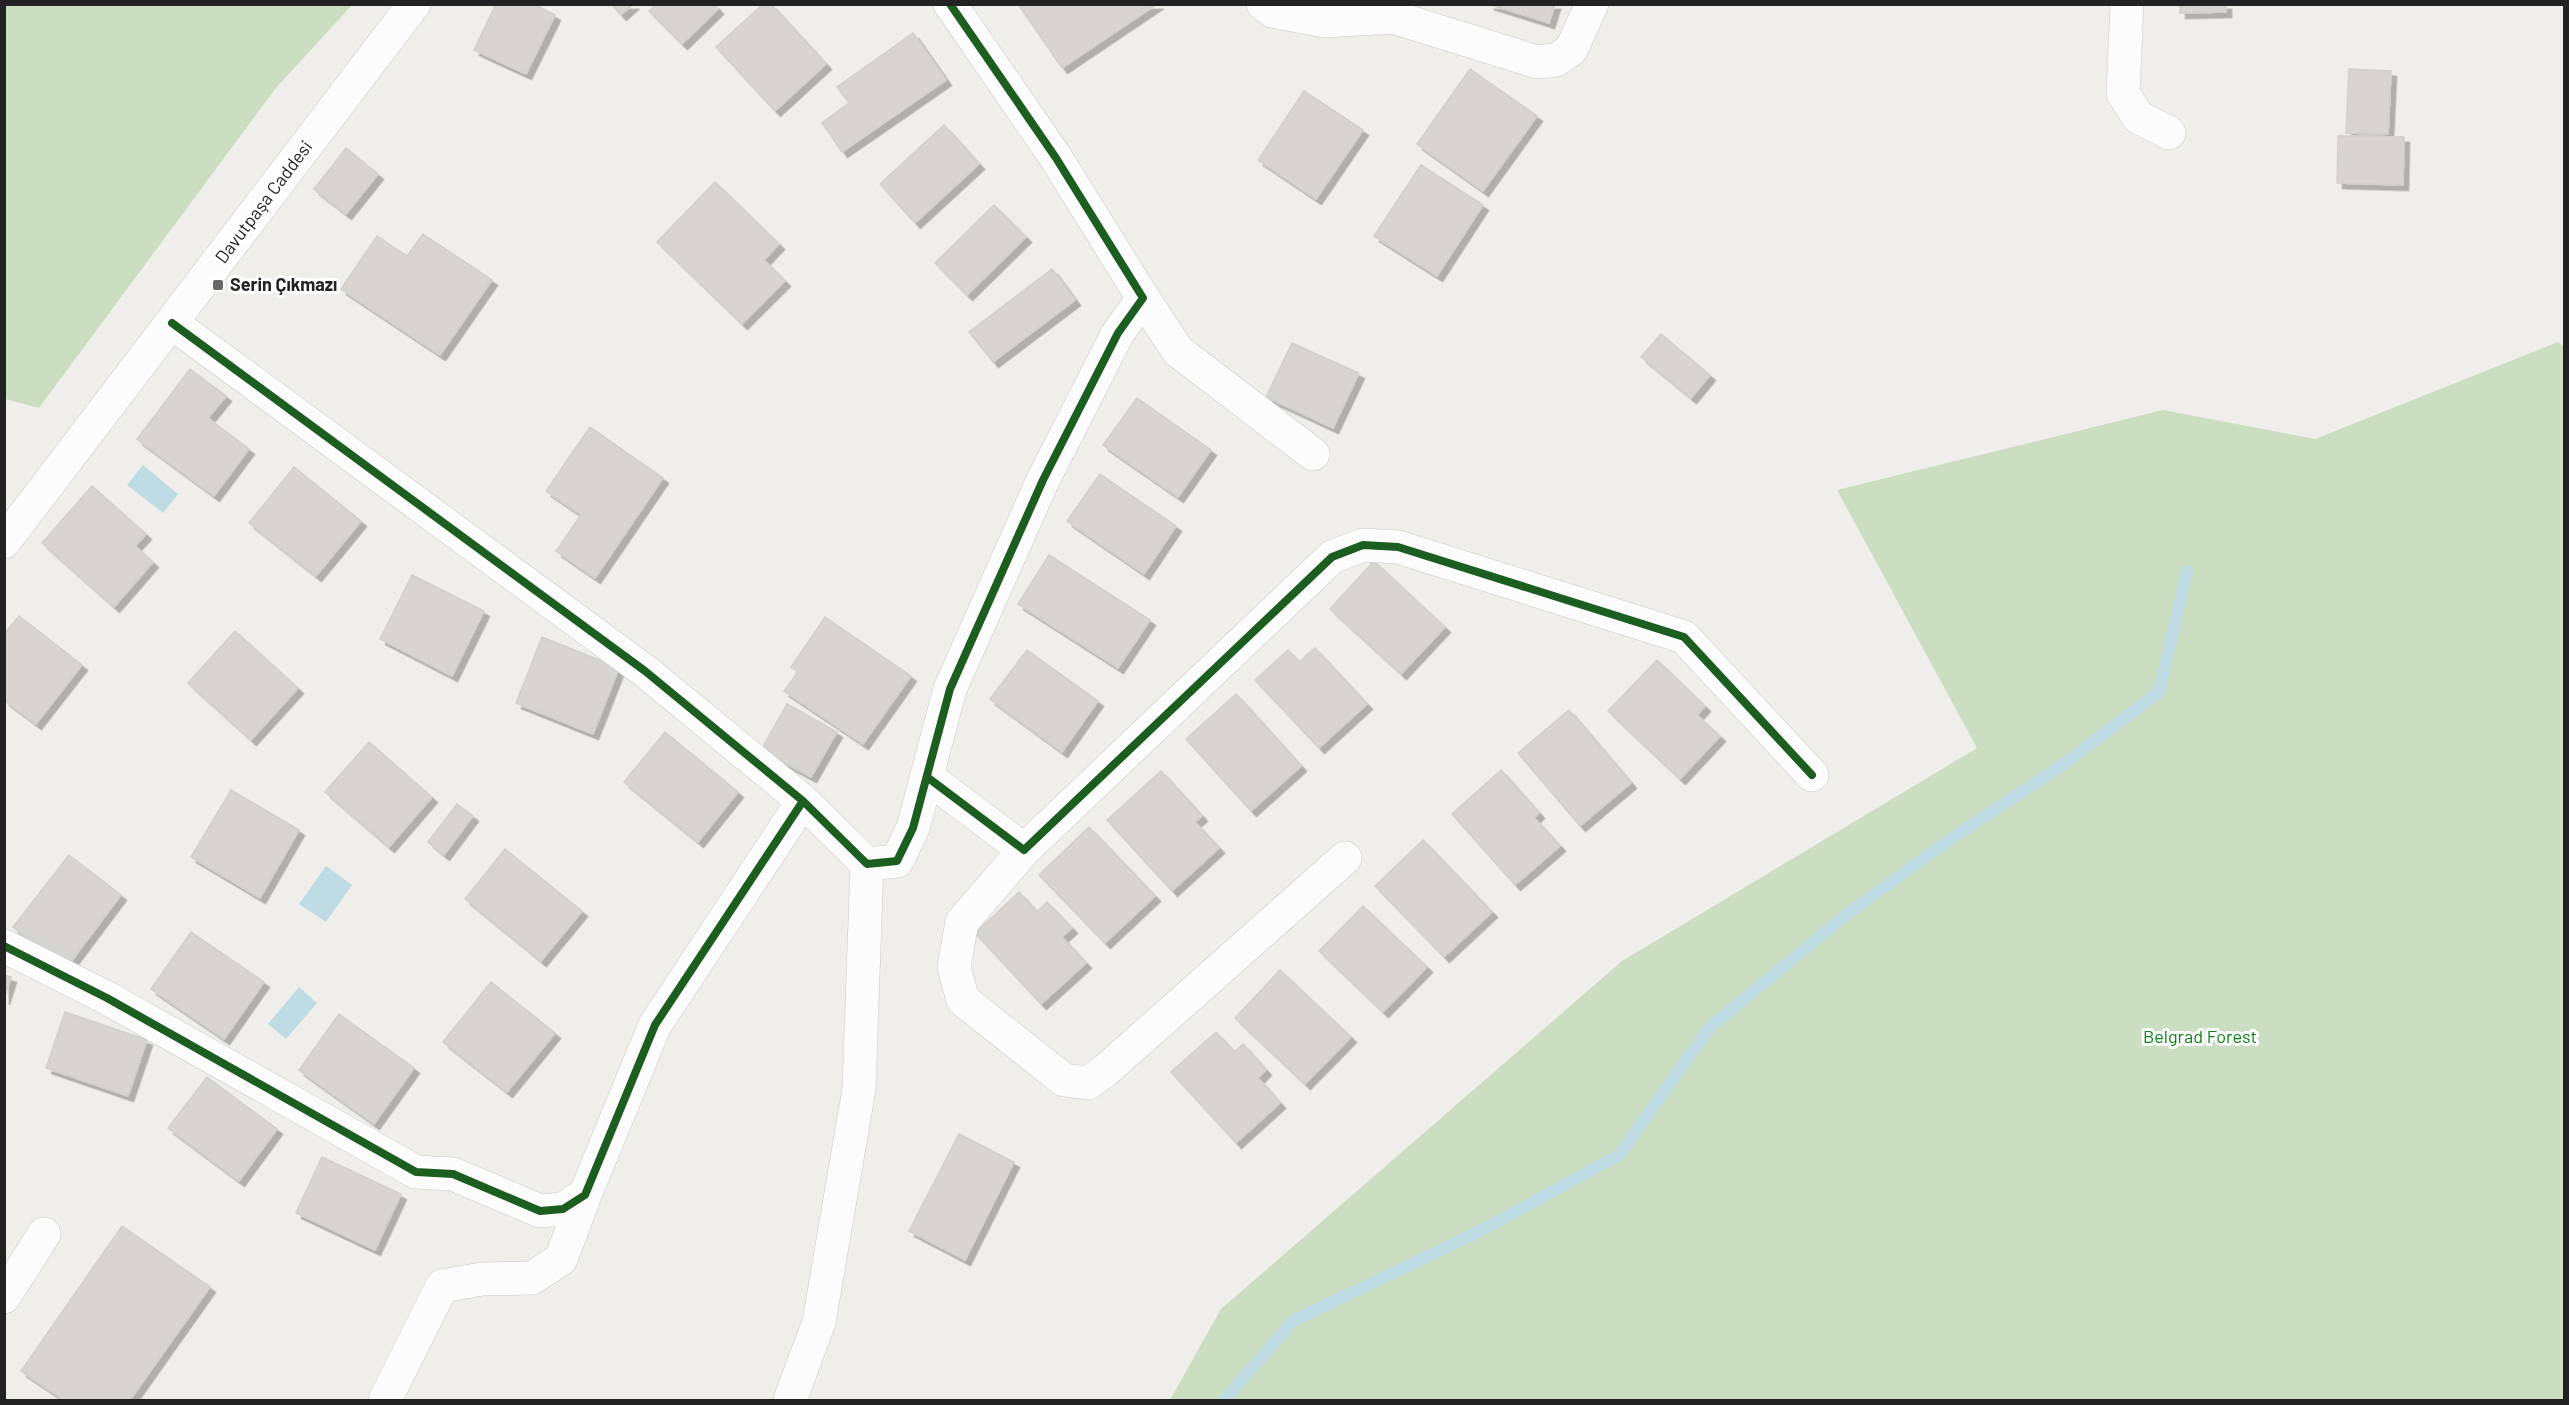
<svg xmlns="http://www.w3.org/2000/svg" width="2569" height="1405" font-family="Barlow,sans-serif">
<defs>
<filter id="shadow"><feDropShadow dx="5.5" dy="5.5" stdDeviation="0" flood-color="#0004"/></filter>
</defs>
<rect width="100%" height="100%" fill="#f0eeeb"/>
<path fill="#cbdec1" d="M5 4 352 5 275 89 39 408 5 399Z
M2558 342 2564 347V1400H1170L1221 1309 1622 961 1977 748 1837 490 2163 410 2315 439Z"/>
<path fill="#bfdbe3" d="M143 465 178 494 163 513 127 485Z
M326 866 352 885 326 922 299 904Z
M299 987 317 1003 286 1039 268 1024Z"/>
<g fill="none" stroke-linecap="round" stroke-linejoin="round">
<path stroke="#bfdbe3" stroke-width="12" d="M1224 1400 1293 1321 1482 1230 1619 1155 1710 1027 1847 914 1955 836 2061 766 2159 692 2187 571"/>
</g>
<path fill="#d7d4d2" stroke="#d3d0cc" stroke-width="1.5" filter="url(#shadow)" d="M496 4H534L555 15 526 74 474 50Z
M611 4H633L621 15Z
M656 4H714L718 9 682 44 649 11Z
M763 4H771L826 64 775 111 716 47Z
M1018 4H1157L1062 68Z
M1488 4H1555L1549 23Z
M2180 4H2226V12L2180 13Z
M913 33 946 80 842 152 822 123 849 103 837 87Z
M1470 69 1537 116 1483 191 1417 144Z
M2349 69 2391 71 2388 134 2346 133Z
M1304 91 1363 130 1316 199 1258 160Z
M944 125 979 164 915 223 880 184Z
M2338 136 2404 137 2403 185 2337 183Z
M346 148 378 174 346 214 314 189Z
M1421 165 1483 205 1437 276 1374 236Z
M715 182 779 244 764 260 785 281 742 324 657 242Z
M994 205 1026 237 967 295 935 263Z
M423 234 492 280 440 355 341 289 377 236 407 256Z
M1052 269 1075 300 993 362 969 332Z
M1661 334 1710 375 1691 398 1641 357Z
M1292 343 1359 373 1333 428 1266 397Z
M190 369 226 396 208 418 249 449 214 496 137 439Z
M1137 398 1211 450 1178 497 1103 445Z
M590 427 663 478 595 578 556 551 581 515 546 491Z
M294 467 361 521 316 576 249 523Z
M1100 474 1176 526 1144 574 1067 521Z
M92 486 146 534 135 546 153 562 114 607 42 543Z
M1049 555 1150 620 1118 668 1018 604Z
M1374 561 1445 627 1401 674 1330 609Z
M412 575 484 611 452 676 380 639Z
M19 616 82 665 36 724 4 700V634Z
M825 617 911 676 863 744 784 691 798 672 791 667Z
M235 631 298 688 251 740 188 683Z
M542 637 619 668 593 734 516 703Z
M1315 648 1367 704 1319 748 1255 680 1288 650 1299 662Z
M1027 650 1098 701 1062 752 990 699Z
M1657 660 1705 706 1697 715 1720 736 1680 779 1608 711Z
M1236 694 1301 766 1251 811 1186 739Z
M787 704 837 732 811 777 761 750Z
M1569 710 1631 783 1580 826 1518 753Z
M665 732 738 792 698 842 624 782Z
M369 742 432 797 389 847 325 792Z
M1501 770 1539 813 1534 818 1560 846 1515 885 1452 814Z
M1161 771 1202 816 1195 822 1219 848 1172 891 1107 820Z
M231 790 299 830 260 898 191 857Z
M457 804 473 816 444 855 428 842Z
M1089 827 1155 896 1105 943 1039 875Z
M1423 840 1492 912 1444 957 1375 886Z
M505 849 582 911 541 961 465 899Z
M69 855 121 895 67 967 13 927Z
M1019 892 1037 912 1047 902 1072 928 1062 937 1086 963 1041 1004 975 933Z
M1363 906 1427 967 1383 1012 1319 951Z
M191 932 264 982 224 1039 151 989Z
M1280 970 1351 1037 1305 1084 1235 1018Z
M4 975 11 977 4 999Z
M491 982 555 1033 507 1092 443 1042Z
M65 1012 147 1040 128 1096 46 1068Z
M339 1014 414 1068 374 1124 299 1070Z
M1216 1032 1234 1052 1243 1044 1266 1070 1258 1078 1280 1103 1236 1143 1171 1072Z
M207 1077 277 1129 239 1181 168 1128Z
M959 1134 1014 1162 965 1260 909 1231Z
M322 1157 401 1194 375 1250 296 1213Z
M122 1226 210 1287 130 1400H64L21 1371Z"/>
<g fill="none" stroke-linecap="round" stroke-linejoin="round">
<defs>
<path id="minor" d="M1263 4 1272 11 1325 21 1393 17 1537 62 1556 60 1571 50 1592 4
M2127 4 2123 93 2138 117 2169 133
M1143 298 1178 351 1313 454
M172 323 645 671 803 801 867 864 897 861 913 828 950 689 1043 480 1118 333 1143 298 1056 158 950 4
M4 542 414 4
M927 777 1024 850 1332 557 1363 545 1398 547 1684 637 1812 775
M1024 850 962 922 954 967 963 1000 1064 1080 1088 1083 1106 1070 1345 858
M4 946 107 998 416 1172 453 1174 540 1211 563 1209 585 1195 655 1025 803 801
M4 1297 44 1234
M385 1400 442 1286 482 1279 532 1278 561 1259 585 1195
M790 1400 819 1322 859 1089 867 864"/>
</defs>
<use href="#minor" stroke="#c9c8c7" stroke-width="34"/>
<use href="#minor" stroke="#fdfcfc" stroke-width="33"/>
<defs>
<path id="cycleway" d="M172 323 645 671 803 801 867 864 897 861 913 828 950 689 1043 480 1118 333 1143 298 1056 158 950 4
M927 777 1024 850 1332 557 1363 545 1398 547 1684 637 1812 775
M4 946 107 998 416 1172 453 1174 540 1211 563 1209 585 1195 655 1025 803 801"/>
</defs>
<use href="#cycleway" stroke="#fff" stroke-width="11"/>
<use href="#cycleway" stroke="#1b5e20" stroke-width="8"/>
</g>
<rect fill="#6a6968" stroke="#fff" stroke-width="2" x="212" y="279" width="12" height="12" rx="3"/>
<g text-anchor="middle" stroke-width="6" stroke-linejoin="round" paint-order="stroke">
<g font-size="18" fill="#222" stroke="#fff">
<text transform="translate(264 202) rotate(-53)" y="6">Davutpaşa Caddesi</text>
</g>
<g font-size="18" font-weight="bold" fill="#222" stroke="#fff" text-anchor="start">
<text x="230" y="291">Serin Çıkmazı</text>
</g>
<g font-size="18" fill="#0c8416" stroke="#fff">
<text x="2200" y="1043">Belgrad Forest</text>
</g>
</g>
<rect width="2569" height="1405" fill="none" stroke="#222222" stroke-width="12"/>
</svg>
